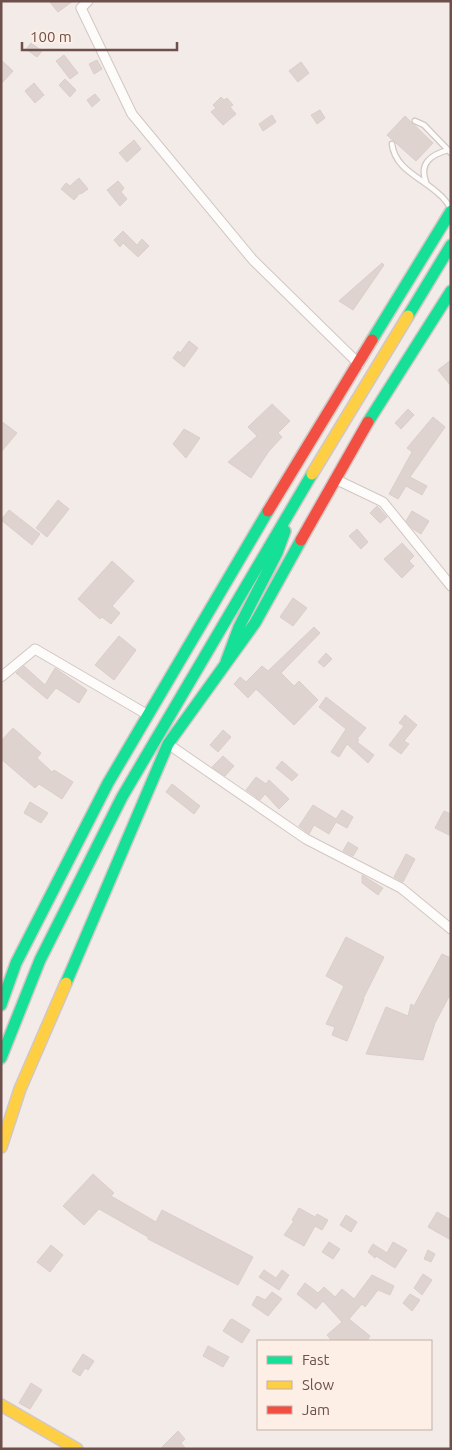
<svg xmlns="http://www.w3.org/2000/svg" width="452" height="1450" font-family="Ubuntu,sans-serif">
<rect width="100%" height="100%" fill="#f3ebe7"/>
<path fill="#dfd3d0" stroke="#dbceca" d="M49 1H73L58 12Z
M31 43 42 51 37 57 26 49Z
M64 55 78 73 70 79 56 61Z
M1 60 13 71 1 84Z
M97 60 102 69 94 74 89 64Z
M301 62 309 73 298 82 289 71Z
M65 79 76 90 70 97 59 85Z
M34 83 44 95 35 103 25 91Z
M95 94 100 100 92 107 87 100Z
M221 97 224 100 227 98 233 105 230 107 236 114 223 125 211 112 216 108 213 105Z
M320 110 325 118 317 124 311 115Z
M272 115 276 122 263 131 259 124Z
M405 116 433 143 416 161 387 135Z
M134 140 141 149 127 162 119 153Z
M79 178 88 189 81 194 80 193 74 200 61 189 66 183 70 186Z
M118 181 124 188 121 192 127 199 120 206 107 190Z
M123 231 137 245 142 239 149 246 138 257 123 243 120 247 114 240Z
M382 263 384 265 353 310 339 301Z
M189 341 198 348 184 367 173 358 178 351 180 353Z
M451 360V386L438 370Z
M272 404 290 421 278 433 282 437 269 451 251 478 228 462 257 436 248 427Z
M408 409 414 415 401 429 395 423Z
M433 417 445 427 410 477 427 486 422 495 406 486 398 499 389 494 412 452 407 448Z
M1 421 17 433 1 452Z
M184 429 200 438 186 458 173 444Z
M58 500 69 509 47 537 36 528Z
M377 506 387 517 380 523 370 513Z
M9 510 40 534 32 545 1 520Z
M412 511 429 521 421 534 413 529 406 521Z
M357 529 368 542 361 549 349 536Z
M402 543 414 556 409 561 414 566 402 578 384 559Z
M112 561 134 581 112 606 120 613 111 624 102 617 100 619 78 599Z
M293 598 307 608 293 626 280 617Z
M314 627 320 633 281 673 294 686 299 681 318 700 294 725 256 689 248 698 234 684 240 677 246 682 262 666 268 671Z
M119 636 136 650 114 680 95 665Z
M326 653 332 659 324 667 318 662Z
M24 666 45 685 55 668 87 690 79 703 56 688 47 699 16 673Z
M326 697 366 728 357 739 359 740 357 742 374 755 368 763 347 744 339 757 331 752 346 729 319 707Z
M405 715 417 725 404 741 409 744 401 754 389 745 404 726 399 723Z
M13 728 41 753 37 758 52 772 54 770 73 782 62 799 39 784 35 788 1 759V741Z
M223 730 231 737 218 752 210 745Z
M223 756 234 766 225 776 212 767Z
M282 761 298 775 292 781 276 768Z
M256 777 266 784 269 780 289 799 279 809 265 794 260 800 246 790Z
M172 784 200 806 194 814 166 792Z
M30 802 48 813 41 823 24 813Z
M313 805 336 819 342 810 353 817 347 828 336 822 329 834 314 825 309 834 299 826Z
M444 811 451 814V836L435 828Z
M348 842 358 848 353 856 343 851Z
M406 854 415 859 403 882 394 877Z
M362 875 383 888 378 895 362 883Z
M346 937 384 957 363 999H364L347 1041 332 1035 335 1027 326 1024 344 986 326 976Z
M442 954 451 958V993L435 1023 423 1060 366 1054 386 1007 408 1016 411 1004 414 1006Z
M93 1174 114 1193 111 1196 156 1222 162 1210 253 1257 238 1285 148 1239V1237L99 1209 84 1225 63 1206Z
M299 1208 315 1217 317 1214 328 1220 322 1230 315 1226 304 1246 284 1235 294 1221 292 1220Z
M437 1212 451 1220V1240L428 1227Z
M346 1215 357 1222 351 1232 340 1225Z
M329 1242 340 1249 333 1259 322 1252Z
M393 1242 407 1250 395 1268 376 1256 375 1258 368 1252 373 1244 387 1253Z
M51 1245 63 1255 50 1272 37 1262Z
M428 1250 435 1254 431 1262 424 1259Z
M264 1270 276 1278 282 1270 289 1275 279 1290 259 1277Z
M423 1274 432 1280 422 1295 414 1288Z
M372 1275 394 1286 390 1295 378 1290 365 1307 362 1304 349 1319 370 1336 367 1341H332L327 1335 342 1322 323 1301 316 1309 297 1294 305 1283 318 1293 324 1287 335 1297 342 1289 354 1299Z
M272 1292 282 1299 268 1316 252 1305 257 1296 265 1300Z
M410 1294 420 1300 412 1311 403 1303Z
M232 1319 250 1330 242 1343 223 1331 230 1320Z
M208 1346 229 1357 223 1367 203 1356Z
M83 1354 94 1361 88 1370 85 1368 80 1376 72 1371Z
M31 1383 42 1390 30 1409 19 1403Z
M178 1431 185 1439 181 1443 186 1449H160Z"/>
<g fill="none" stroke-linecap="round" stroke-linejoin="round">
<defs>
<path id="lane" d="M415 121 424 125 451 153
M392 144C395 170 423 178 440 195 444 198 447 203 450 207
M426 182C419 164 430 155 448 150"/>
<path id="street" d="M88 1 81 8 132 114 253 260 359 364
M335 479 383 502 451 586
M1 677 35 649 148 715
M168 744 306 839 401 888 451 929"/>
<path id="fast" d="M408 316 451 245
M372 340 451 211
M368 422 451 291
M226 662 239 627 277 553 285 531
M66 983 168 744 255 623 301 540
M1 1005 16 963 108 783 268 511
M1 1058 40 960 122 797 312 474"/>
<path id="slow" d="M312 474 408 316
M1 1147 20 1089 66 983
M1 1405 77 1449"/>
<path id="jam" d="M268 511 372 340
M301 540 368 422"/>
</defs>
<use href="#lane" stroke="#d1c7c4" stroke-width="7"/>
<use href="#street" stroke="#d1c7c4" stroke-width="11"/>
<use href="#fast" stroke="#d2c7c4" stroke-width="14"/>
<use href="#slow" stroke="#d2c7c4" stroke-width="14"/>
<use href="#jam" stroke="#d2c7c4" stroke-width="14"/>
<use href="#lane" stroke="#fdfcfb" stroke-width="4.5"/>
<use href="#street" stroke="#fdfcfb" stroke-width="9"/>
<use href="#fast" stroke="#16e098" stroke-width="11"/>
<use href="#slow" stroke="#ffcf43" stroke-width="11"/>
<use href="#jam" stroke="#f24e42" stroke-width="11"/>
</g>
<rect width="452" height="1450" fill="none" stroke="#6d4f4b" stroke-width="5"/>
<rect x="257" y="1340" width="175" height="90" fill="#fdefe6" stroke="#c3afa8"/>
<rect x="267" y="1356" width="25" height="8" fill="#16e098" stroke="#c3afa8"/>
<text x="302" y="1365" font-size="15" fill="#6d4f4b">Fast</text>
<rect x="267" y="1381" width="25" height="8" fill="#ffcf43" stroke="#c3afa8"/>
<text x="302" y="1390" font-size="15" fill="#6d4f4b">Slow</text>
<rect x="267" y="1406" width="25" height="8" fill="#f24e42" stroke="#c3afa8"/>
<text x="302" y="1415" font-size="15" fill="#6d4f4b">Jam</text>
<path d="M22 42v8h155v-8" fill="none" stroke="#6d4f4b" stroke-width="2.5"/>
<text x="30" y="42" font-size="15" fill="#6d4f4b" stroke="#fdefe6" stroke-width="4" paint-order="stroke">100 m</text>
</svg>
